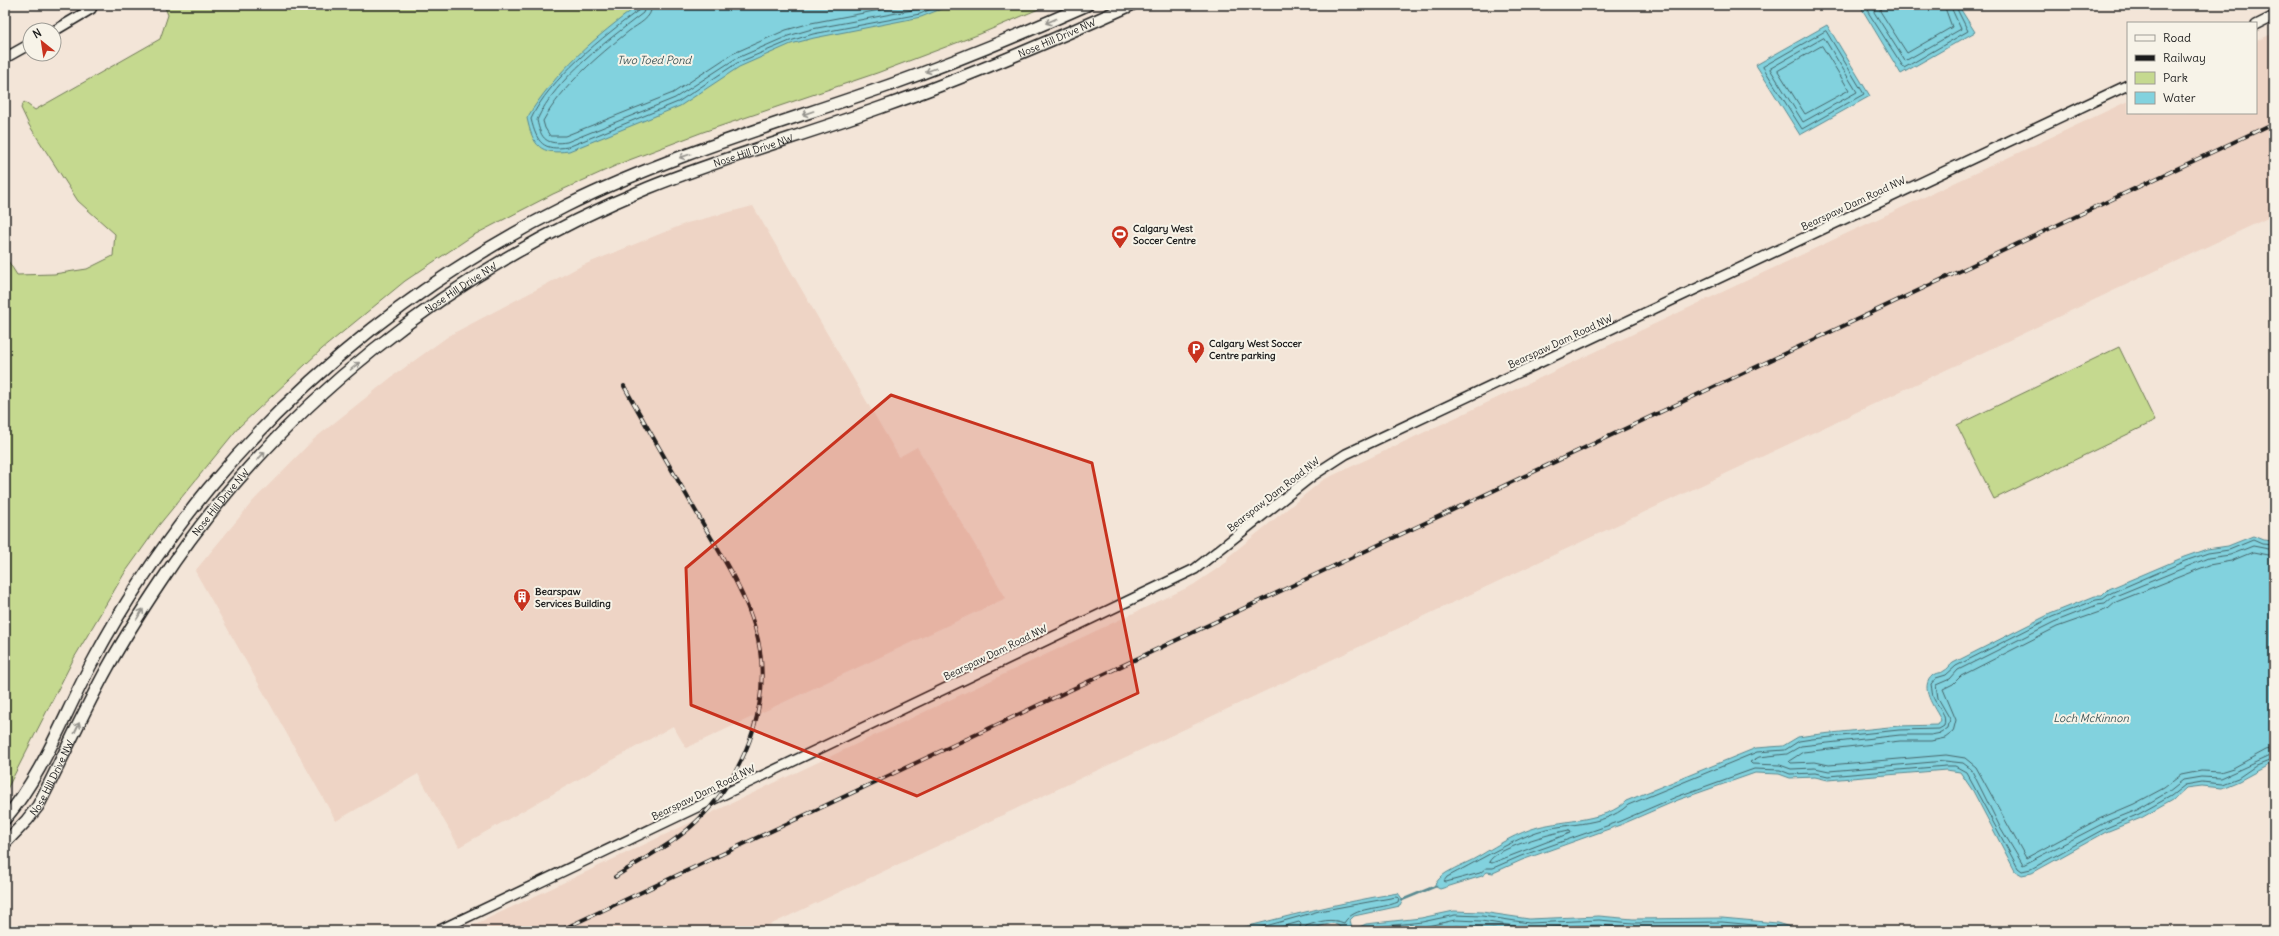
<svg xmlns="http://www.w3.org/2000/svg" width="2279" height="936" font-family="Delius,sans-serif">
<rect width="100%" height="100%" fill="#f3e5d8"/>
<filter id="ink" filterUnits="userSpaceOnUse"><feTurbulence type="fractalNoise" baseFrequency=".025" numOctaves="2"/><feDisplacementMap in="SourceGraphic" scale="8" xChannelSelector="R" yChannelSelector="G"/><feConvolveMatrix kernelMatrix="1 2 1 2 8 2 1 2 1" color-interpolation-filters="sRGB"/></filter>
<g filter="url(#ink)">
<path fill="#eed4c5" d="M2274 33V215L757 931H461L1193 585 1227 562 1228 557 1323 480 2128 101V113H2256V41Z
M753 206 899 457 917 447 1006 598 686 748 673 726 459 847 418 774 336 821 195 571 253 501 314 439 393 376 450 335 581 266 687 223Z"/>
<path fill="#c5d98f" stroke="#707a56" d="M164 5H1048L980 34 877 73 703 132 624 162 553 194 472 236 405 281 322 349 239 427 159 525 124 574 74 658 5 793V256L17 275 54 274 87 269 113 256 115 234 78 201 29 125 21 108 24 102 35 110 160 39 168 15Z
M2119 347 2155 421 1994 499 1957 425Z"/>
<path fill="#82d2de" stroke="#598990" d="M639 5H951L921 17 814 38 791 44 739 67 680 106 569 151C540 155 533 146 527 118 555 72 596 36 639 5Z
M1868 5H1958L1975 32 1901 74 1862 9Z
M1827 25 1870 96 1800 135 1756 65Z
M2253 536 2263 540 2274 541V762L2239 781 2222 788 2202 786 2186 788 2173 800 2141 818 2106 832 2032 873 2022 875 2015 871 1973 791 1960 772 1946 770 1828 780 1815 777 1790 778 1779 774 1755 773 1678 800 1620 825 1522 860 1493 873 1487 872 1482 876 1440 889 1434 886C1437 881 1441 876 1446 873 1457 866 1470 862 1481 855 1499 844 1517 833 1538 827 1565 820 1607 821 1626 801L1756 748 1783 746 1798 737 1812 735 1899 726 1938 725 1941 720C1935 708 1918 687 1933 675 1937 672 1941 674 1944 671 1948 669 1950 665 1953 663L2050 614 2095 596H2102L2109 589 2184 557 2207 549 2228 546Z
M1398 893 1403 900 1400 906 1354 916 1350 920 1352 928 1355 929 1366 924 1421 918 1454 911 1482 912 1529 919 1599 916 1633 919 1722 918 1777 923 1803 931H1343L1339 926 1333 923 1301 931H1229C1285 917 1341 902 1398 893Z"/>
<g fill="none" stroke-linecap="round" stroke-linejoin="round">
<path stroke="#45656a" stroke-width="1" d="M641 5 639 10C605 35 548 80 531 119 537 143 543 151 568 147L678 102 737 63 790 41 813 34 920 14 940 5
M646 5 643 13C607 41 556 78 537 120 541 140 547 145 567 142L675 98 735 59 788 36 812 29 918 9 927 5
M652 5C652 19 638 24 629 31 597 57 563 85 543 121L545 128 550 136H565L673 93 732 54 786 30 811 23 906 5
M1870 5 1868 12 1904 68 1968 31 1955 5
M1875 5 1874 12 1905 61 1961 29 1950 5
M1881 5 1880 11 1907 53 1952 27 1944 5
M1826 31 1864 94 1802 129 1763 67Z
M1824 38 1857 92 1803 122 1770 69Z
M1822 46 1849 90 1805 114 1778 71Z
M2274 545 2262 544 2253 540 2229 550 2208 553 2185 561 2111 593 2103 599 2096 600 2052 617 1956 666 1946 675 1936 678 1931 684C1932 689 1932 697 1935 701 1940 708 1947 716 1944 726L1939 729 1899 730 1812 739 1799 741 1785 750 1757 752 1628 805C1602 829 1562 821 1531 834 1502 846 1476 862 1447 877L1444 881 1446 882 1480 873 1486 868H1493L1521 856 1618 822 1676 797 1754 769 1780 770 1790 774 1815 773 1828 776 1946 766H1955L1966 772 2018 868 2022 871 2031 869 2104 829 2139 814 2171 796 2185 785 2202 782 2222 784 2238 778 2254 767 2274 759
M2274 550 2253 546 2230 555 2208 558 2113 597 2105 604 2097 605 2054 622 1958 670 1950 679 1936 685 1938 698 1950 719 1948 728 1941 733 1931 735H1900L1801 746 1787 754 1759 757 1750 762 1752 764 1780 765 1791 769 1815 768 1829 771 1945 761 1963 763 1971 769 1999 825 2023 865 2102 824 2137 810 2168 792 2183 780 2201 777 2221 778 2274 754
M2274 556 2253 552 2231 561 2209 565 2116 602 2108 609 2057 627 1961 676 1953 684 1943 689 1956 720 1953 732 1945 738 1931 741H1900L1803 752 1789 761 1791 763 1815 762 1829 765 1946 755 1965 758 1976 767 2026 858 2099 819 2134 804 2164 788 2181 775 2201 771 2220 772 2233 768 2266 750 2274 748
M1569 830 1571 831 1570 833 1492 863 1489 862C1495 848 1553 833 1569 830Z
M1248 931 1319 911 1396 897 1399 898 1398 902C1380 910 1354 906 1344 923 1331 918 1320 921 1306 926L1304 931
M1267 931 1299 922 1301 924 1299 931
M1360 931 1367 928 1422 922 1455 915 1482 916 1529 923 1599 920 1633 923 1722 922 1776 927 1789 931
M1381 931 1423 927 1455 920 1481 921 1528 928 1599 925 1632 928 1721 927 1765 931
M1432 931 1456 926 1509 931"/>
<path stroke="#598990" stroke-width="2.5" d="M1402 900 1436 886"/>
<defs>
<path id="minor" d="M2256 25 2274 16
M54 31 91 9 93 5
M5 58 30 44
M438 931 1195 569 1312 476 1346 454 2128 85"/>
<g id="tertiary">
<path d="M5 819C44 773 65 712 94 659 126 599 165 542 208 489 306 371 429 274 566 206 669 155 782 123 890 85 957 61 1022 34 1087 5"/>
<path id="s1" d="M5 843 27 820 38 806C62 760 83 712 108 667 124 638 142 610 160 583 276 406 453 268 648 188 725 157 804 135 882 107 967 77 1049 42 1131 5"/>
</g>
</defs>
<use href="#minor" stroke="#1c1c1c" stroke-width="12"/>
<use href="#tertiary" stroke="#1c1c1c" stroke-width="14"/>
<use href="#minor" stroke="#f7f3e8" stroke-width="9"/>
<use href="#tertiary" stroke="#f7f3e8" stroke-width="11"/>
<defs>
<path id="rail" d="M615 877C642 859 674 844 697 821 748 772 775 696 755 628 743 587 718 551 698 515 673 472 648 429 624 386
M559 931 2274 123"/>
</defs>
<use href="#rail" stroke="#1c1c1c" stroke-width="4"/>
<use href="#rail" stroke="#f7f3e8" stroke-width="2.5" stroke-dasharray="8" stroke-linecap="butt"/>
</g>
<defs><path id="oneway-shaft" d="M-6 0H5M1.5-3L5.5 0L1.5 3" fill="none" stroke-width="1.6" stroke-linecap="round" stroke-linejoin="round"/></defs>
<g stroke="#94928c">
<use href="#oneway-shaft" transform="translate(1051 21) rotate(156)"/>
<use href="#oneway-shaft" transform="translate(931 70) rotate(160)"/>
<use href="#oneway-shaft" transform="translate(808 113) rotate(161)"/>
<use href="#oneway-shaft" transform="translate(685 156) rotate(161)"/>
<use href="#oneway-shaft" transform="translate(355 366) rotate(-40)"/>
<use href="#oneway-shaft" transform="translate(261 456) rotate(-47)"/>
<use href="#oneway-shaft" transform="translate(140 614) rotate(-58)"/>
<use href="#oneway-shaft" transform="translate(77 728) rotate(-64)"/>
</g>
</g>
<path fill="#c8321e" fill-opacity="0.2" stroke="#c8321e" stroke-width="3" stroke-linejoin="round" d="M891 395 1092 463 1138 693 917 796 691 705 686 568Z"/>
<defs>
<symbol id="stadium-pin" viewBox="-11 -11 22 30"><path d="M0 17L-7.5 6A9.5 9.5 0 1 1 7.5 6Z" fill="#c8321e" stroke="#f7f3e8"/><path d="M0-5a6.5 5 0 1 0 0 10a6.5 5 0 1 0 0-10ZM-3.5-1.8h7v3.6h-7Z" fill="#fff"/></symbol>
<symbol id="parking-pin" viewBox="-11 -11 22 30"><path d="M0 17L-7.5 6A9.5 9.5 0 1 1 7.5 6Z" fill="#c8321e" stroke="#f7f3e8"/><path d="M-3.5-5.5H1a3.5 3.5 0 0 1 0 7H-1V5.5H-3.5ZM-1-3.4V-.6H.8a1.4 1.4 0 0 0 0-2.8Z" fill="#fff"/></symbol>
<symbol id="building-pin" viewBox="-11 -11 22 30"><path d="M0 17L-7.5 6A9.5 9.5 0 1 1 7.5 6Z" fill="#c8321e" stroke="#f7f3e8"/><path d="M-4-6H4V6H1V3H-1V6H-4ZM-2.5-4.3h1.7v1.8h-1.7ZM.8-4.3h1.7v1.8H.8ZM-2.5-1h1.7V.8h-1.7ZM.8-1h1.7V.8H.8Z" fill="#fff"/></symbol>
</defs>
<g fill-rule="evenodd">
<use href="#stadium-pin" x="1110" y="224" width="20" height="27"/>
<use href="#parking-pin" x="1186" y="339" width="20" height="27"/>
<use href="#building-pin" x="512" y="587" width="20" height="27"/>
</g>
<g text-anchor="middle" stroke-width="4" stroke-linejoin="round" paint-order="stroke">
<g font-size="10" fill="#1c1c1c" stroke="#f7f3e8">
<text dy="4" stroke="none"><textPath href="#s1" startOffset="1377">Nose Hill Drive NW</textPath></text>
<text dy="4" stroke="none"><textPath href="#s1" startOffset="1053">Nose Hill Drive NW</textPath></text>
<text transform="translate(1853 203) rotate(-25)" y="4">Bearspaw Dam Road NW</text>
<text dy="4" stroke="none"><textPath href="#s1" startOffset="729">Nose Hill Drive NW</textPath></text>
<text transform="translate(1560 341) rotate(-25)" y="4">Bearspaw Dam Road NW</text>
<text transform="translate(1273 494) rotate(-38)" y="4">Bearspaw Dam Road NW</text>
<text dy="4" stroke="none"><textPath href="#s1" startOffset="405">Nose Hill Drive NW</textPath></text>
<text transform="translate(995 652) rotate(-26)" y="4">Bearspaw Dam Road NW</text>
<text dy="4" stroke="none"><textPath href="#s1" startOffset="81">Nose Hill Drive NW</textPath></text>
<text transform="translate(703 792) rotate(-26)" y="4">Bearspaw Dam Road NW</text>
</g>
<g font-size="10" font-weight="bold" fill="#1c1c1c" stroke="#f7f3e8" text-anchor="start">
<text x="1133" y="232">Calgary West<tspan x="1133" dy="12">Soccer Centre</tspan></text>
<text x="1209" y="347">Calgary West Soccer<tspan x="1209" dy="12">Centre parking</tspan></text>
<text x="535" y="595">Bearspaw<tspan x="535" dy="12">Services Building</tspan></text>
</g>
<g font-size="11" font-style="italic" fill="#3b5356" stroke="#f7f3e8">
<text x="654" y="64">Two Toed Pond</text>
<text x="2091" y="722">Loch McKinnon</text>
</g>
</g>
<rect width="2279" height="936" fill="none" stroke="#f7f3e8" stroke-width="20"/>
<rect x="10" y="10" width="2259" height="916" fill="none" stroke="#1c1c1c" stroke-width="1.5" filter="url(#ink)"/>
<rect x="2127" y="22" width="130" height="92" fill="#f7f3e8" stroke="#9f9d96"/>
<rect x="2135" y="35" width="20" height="6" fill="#f7f3e8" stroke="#9f9d96"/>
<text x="2163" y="42" font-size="12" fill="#1c1c1c">Road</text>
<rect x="2135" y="55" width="20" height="6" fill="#1c1c1c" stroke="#9f9d96"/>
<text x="2163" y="62" font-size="12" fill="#1c1c1c">Railway</text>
<rect x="2135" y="72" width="20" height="12" fill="#c5d98f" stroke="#9f9d96"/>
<text x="2163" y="82" font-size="12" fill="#1c1c1c">Park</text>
<rect x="2135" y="92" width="20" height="12" fill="#82d2de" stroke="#9f9d96"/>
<text x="2163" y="102" font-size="12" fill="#1c1c1c">Water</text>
<g transform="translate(42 42) rotate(330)"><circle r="19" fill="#f7f3e8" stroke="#9f9d96"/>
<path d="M0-3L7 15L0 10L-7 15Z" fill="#c8321e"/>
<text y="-6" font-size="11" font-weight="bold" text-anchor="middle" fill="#1c1c1c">N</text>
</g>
</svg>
